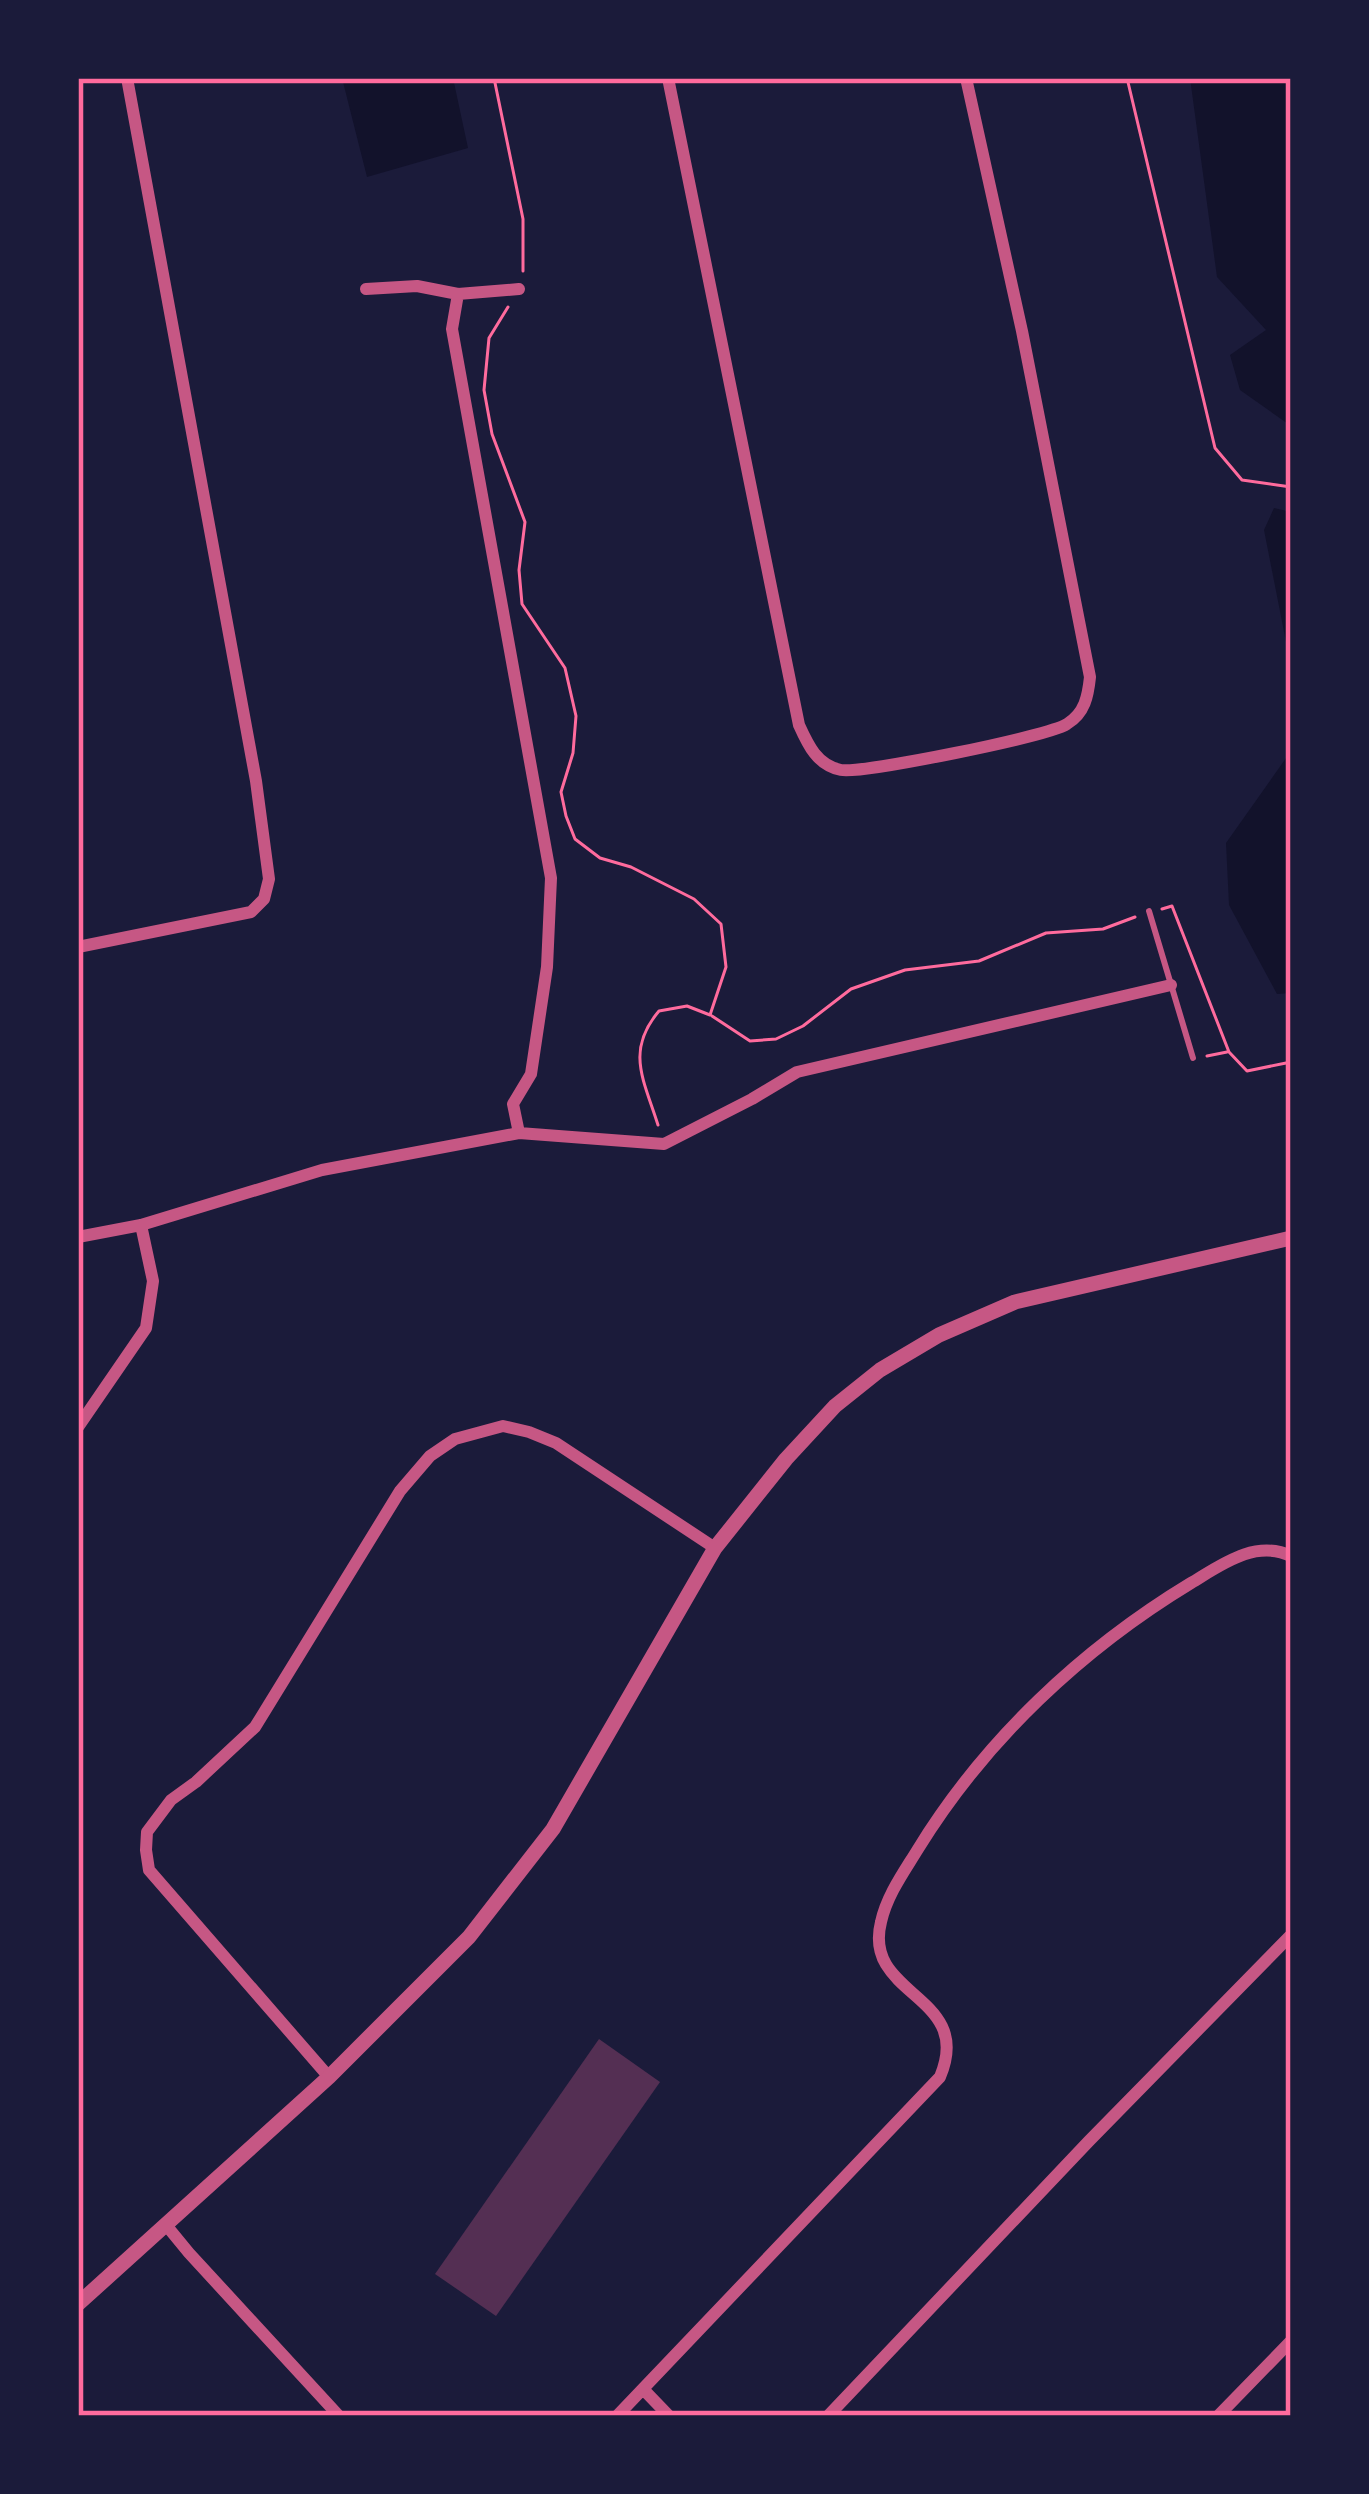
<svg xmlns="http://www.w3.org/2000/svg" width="1369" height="2494" font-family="'Open Sans',sans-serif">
<rect width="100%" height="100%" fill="#1b1b3a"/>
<path fill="#12122b" d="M342 78H453L468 148 367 177Z
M1190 78H1291V426L1240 390 1230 355 1266 330 1217 277Z
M1274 508 1291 512V729L1288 652 1264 530Z
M1291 751V993L1277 994 1229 905 1226 843Z"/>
<path fill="#542f53" d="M599 2039 660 2082 496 2316 435 2274Z"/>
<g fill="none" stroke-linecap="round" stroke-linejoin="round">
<path stroke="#ff6b9d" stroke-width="3" d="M494 78 523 219V271
M1127 78 1215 448 1242 480 1291 487
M508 307 489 338 484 390 492 434 525 522 519 570 522 604 565 668 576 716 573 753 561 792 566 816 575 839 600 858 631 867 694 899 721 924 726 967 710 1015 687 1006 659 1011C625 1051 644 1080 658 1125
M1162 909 1172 906 1229 1052 1247 1071 1291 1062
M712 1016 750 1041 776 1039 803 1026 851 989 905 970 979 961 1046 933 1103 929 1135 917
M1207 1056 1227 1052"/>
<path stroke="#c65784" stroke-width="6" d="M1149 911 1193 1058"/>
<path stroke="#c65784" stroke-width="12" d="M668 78 799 725C808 745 817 765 841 770 862 774 1049 736 1067 724 1085 713 1088 696 1090 677L1022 331 966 78
M366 289 417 286 458 294 519 289
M458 294 452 329 551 878 547 967 531 1074 513 1104 519 1133
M78 947 251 912 264 899 269 879 256 781 127 78
M78 1237 141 1225 322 1170 519 1133 664 1144 752 1099 797 1072 1171 985
M78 1427 146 1328 153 1281 141 1225
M329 2077 149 1870 146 1850 147 1832 171 1800 196 1782 255 1727 400 1491 430 1456 455 1439 503 1426 529 1432 556 1443 715 1548
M166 2225 189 2253 339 2416
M643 2389 669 2416
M617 2416 940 2077C975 1994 862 1997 881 1922 887 1895 904 1872 918 1849 985 1740 1082 1649 1191 1583 1221 1565 1255 1539 1291 1556
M828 2416 1089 2141 1291 1935
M1218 2416 1291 2341"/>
<path stroke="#c65784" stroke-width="15" d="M78 2304 329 2077 469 1937 553 1829 715 1548 786 1459 835 1406 880 1370 939 1335 1015 1302 1291 1238"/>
</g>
<rect width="1369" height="2494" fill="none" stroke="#1b1b3a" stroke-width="162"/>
<rect x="81" y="81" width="1207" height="2332" fill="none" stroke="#ff6b9d" stroke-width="4.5"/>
</svg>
